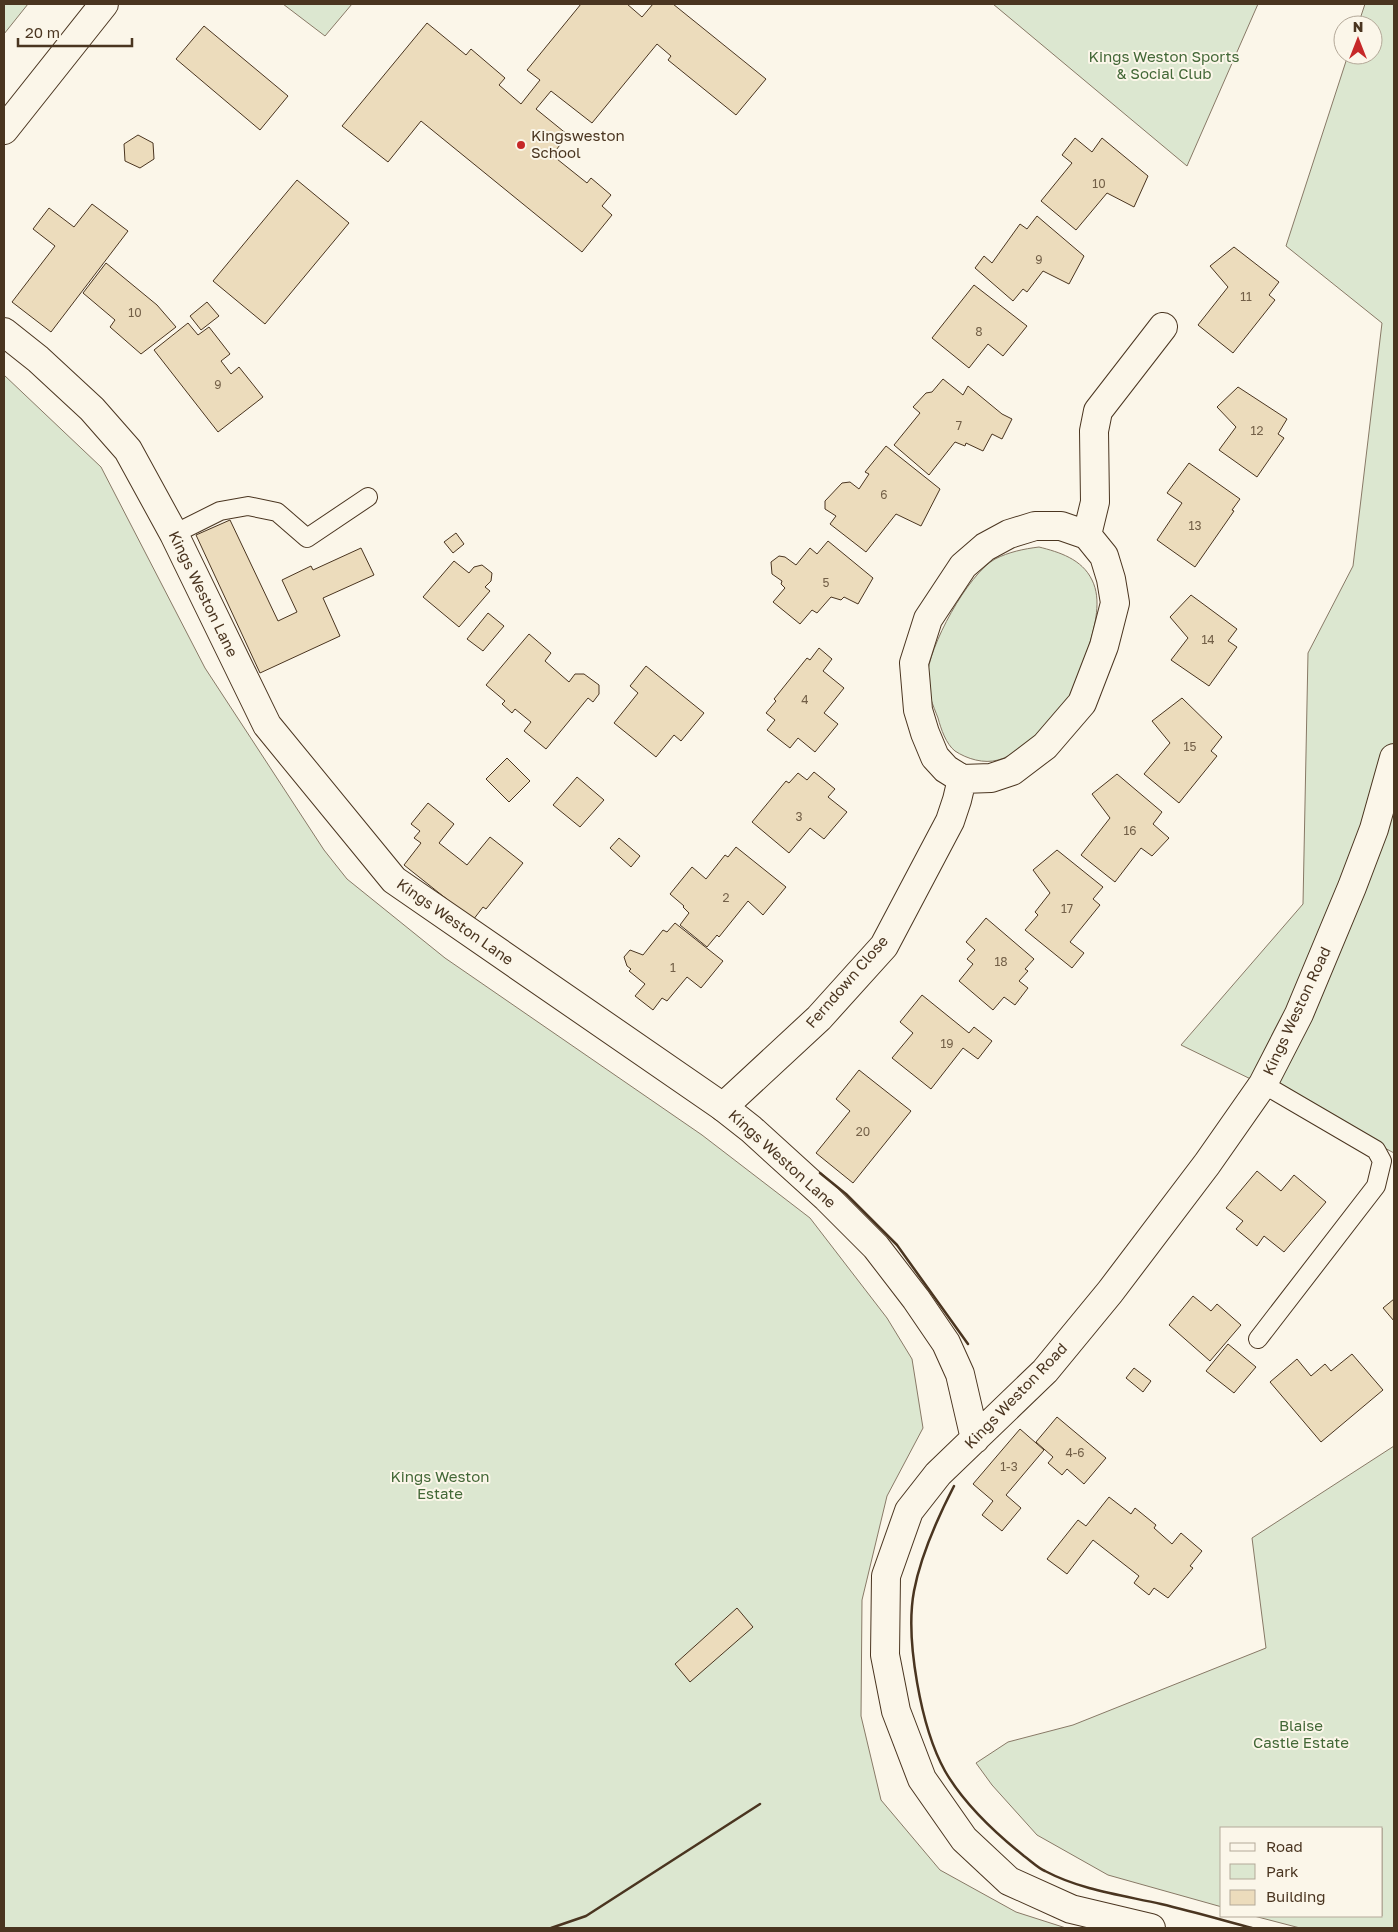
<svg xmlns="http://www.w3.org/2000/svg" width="1398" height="1932" font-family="'Golos Text',sans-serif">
<rect width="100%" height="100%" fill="#fbf6e9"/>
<path fill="#dce7d0" stroke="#887966" d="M4 4H28L4 34Z
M283 4H352L325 36Z
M993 4H1258L1187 166Z
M1365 4H1394V1153L1308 1107 1181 1045 1303 904 1308 653 1353 566 1382 323 1286 246 1348 55H1373V25H1358Z
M4 375 101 467 205 668 324 850 347 879 445 958 702 1135 810 1218 887 1318 912 1359 923 1428 887 1496 862 1600 861 1716 881 1800 940 1870 1016 1912 1066 1928H4Z
M1039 547C1059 552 1082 559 1092 580 1102 600 1095 625 1089 646 1085 660 1080 675 1074 689 1062 713 1025 753 998 760 984 764 967 759 955 751 946 744 941 729 938 718 933 705 927 692 927 678 928 647 968 574 995 559 1009 552 1023 549 1039 547Z
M1394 1446V1928H1300L1254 1916H1382V1828H1222V1907L1108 1875 1037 1835 992 1785 976 1763 1008 1742 1073 1725 1266 1648 1252 1538Z"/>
<path fill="#ecdcbc" stroke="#4a3520" d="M581 4H627L642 17 653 4H673L766 79 736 115 668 60 671 56 657 44 592 123 551 91 536 109 568 135 552 155 587 183 591 178 611 195 602 206 612 215 582 252 421 121 388 162 342 126 427 23 466 55 471 49 505 78 499 85 521 104 540 80 527 70Z
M204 26 288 96 260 130 176 59Z
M138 135 153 143 154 159 140 168 125 161 124 144Z
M1075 138 1092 152 1102 138 1148 176 1134 207 1107 193 1076 230 1041 201 1072 163 1062 155Z
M297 180 349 223 265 324 213 281Z
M92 204 128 231 51 332 12 302 55 246 33 229 49 208 74 227Z
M1037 216 1084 256 1069 284 1043 271 1027 292 1023 289 1013 301 975 268 984 256 992 263 1020 224 1027 229Z
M1234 247 1279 282 1269 295 1275 300 1233 353 1198 325 1228 287 1210 266Z
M106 263 157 305 176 327 141 354 110 327 115 320 83 293Z
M974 285 1027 326 1003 356 988 344 969 368 932 338Z
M207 302 219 316 201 330 190 316Z
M188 323 198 335 209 327 230 354 221 361 231 374 239 367 263 397 218 432 154 350Z
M943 379 963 395 968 386 1002 414 1012 419 1002 439 992 434 983 451 966 443 965 446 955 442 929 475 894 445 920 413 913 407 926 393 932 392Z
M1238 387 1287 419 1278 434 1284 438 1257 477 1219 450 1236 427 1217 407Z
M886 446 940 489 921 526 896 514 866 552 830 524 836 516 825 509V501L842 483 850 482 859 489 869 474 865 472Z
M1189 463 1240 499 1232 510 1234 511 1195 567 1157 540 1182 503 1167 493Z
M230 520 278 621 297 612 282 580 311 566 313 570 361 548 374 575 323 598 340 636 260 673 196 535Z
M456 533 464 544 453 553 444 542Z
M828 541 873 578 858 604 844 597 841 600 831 597 817 613 812 610 800 624 773 602 785 588 781 584 782 581 772 574 771 562 779 556 785 557 796 565 810 548 817 554Z
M454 561 469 573 474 567 482 565 492 573 491 581 485 587 490 591 459 627 423 597Z
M1191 595 1237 629 1228 641 1237 647 1209 686 1171 660 1188 638 1170 617Z
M488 613 504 626 483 651 467 639Z
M529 634 551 653 545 661 569 682 575 674H584L599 685V694L593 702 588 698 546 749 524 731 531 722 515 709 512 713 502 704 505 701 486 685Z
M819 648 832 659 823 671 844 688 824 713 838 724 815 752 798 738 790 748 767 730 775 720 766 713 776 701 774 699 807 658 810 660Z
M646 666 704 713 681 741 674 735 656 757 614 723 638 693 630 686Z
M1182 698 1222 737 1211 751 1217 756 1179 803 1144 774 1170 743 1152 721Z
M507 758 530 781 509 802 486 779Z
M814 772 835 789 828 797 847 812 824 839 810 828 789 853 752 822 786 781 789 783 798 773 807 780Z
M1117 774 1162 812 1153 824 1169 838 1152 856 1141 848 1115 882 1081 855 1110 818 1092 794Z
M577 777 604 800 580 827 553 805Z
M428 803 454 824 439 843 467 865 490 837 523 863 486 909 483 907 473 920 404 865 421 843 414 838 420 831 411 824Z
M619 838 640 856 631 867 610 848Z
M736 847 786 887 763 915 748 901 719 937 717 935 707 947 680 925 689 913 683 907 684 906 670 894 692 867 706 879 725 855 728 857Z
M1057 850 1103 887 1093 899 1100 905 1070 942 1084 953 1072 968 1025 930 1038 915 1035 912 1050 893 1033 870Z
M986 918 1034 959 1025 969 1028 971 1019 981 1028 988 1015 1005 1004 997 993 1010 959 981 973 964 967 959 975 950 966 942Z
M675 923 723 961 701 988 687 977 667 1001 662 998 653 1010 635 996 645 984 629 971 631 969 627 966 624 957 630 950 643 955 663 930 667 932Z
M922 995 969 1033 974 1027 992 1041 978 1059 963 1048 931 1089 892 1058 913 1033 900 1022Z
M859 1070 911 1111 853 1183 816 1153 850 1111 836 1099Z
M1257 1171 1281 1191 1294 1175 1326 1202 1284 1252 1264 1236 1257 1246 1236 1229 1243 1221 1226 1208Z
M1193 1296 1211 1311 1217 1304 1241 1325 1210 1361 1169 1325Z
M1394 1299V1321L1383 1308Z
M1228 1344 1256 1367 1234 1393 1206 1371Z
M1352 1354 1383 1390 1321 1442 1270 1382 1297 1359 1311 1376 1325 1364 1331 1371Z
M1134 1368 1151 1381 1143 1392 1126 1378Z
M1057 1417 1106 1458 1084 1484 1067 1469 1062 1475 1048 1463 1053 1457 1036 1442Z
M1020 1429 1044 1450 1006 1495 1021 1508 1002 1531 982 1515 993 1501 973 1484Z
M1109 1497 1131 1514 1135 1508 1156 1525 1154 1528 1172 1544 1181 1533 1202 1551 1190 1566 1193 1568 1168 1598 1154 1588 1149 1595 1134 1583 1139 1576 1093 1540 1067 1574 1047 1559 1078 1520 1086 1526Z
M737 1608 753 1627 690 1682 675 1664Z"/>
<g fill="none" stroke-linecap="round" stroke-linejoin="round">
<defs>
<path id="lane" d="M174 534 220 511 248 506 277 512 307 538 368 497
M1258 1339 1376 1186 1382 1161 1376 1150 1263 1084"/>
<path id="street" d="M4 130 104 4
M1035 526H1061L1087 535 1104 556 1111 579 1115 603 1104 646 1082 703 1045 746 1012 771 991 778 962 779 946 769 935 757 925 733 918 710 914 663 928 619 963 566 985 547 1009 534Z
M1087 535 1095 502 1094 431 1098 411 1163 327
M723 1107 819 1018 884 946 950 821 957 800 962 779"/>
<path id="secondary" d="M4 332 38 359 92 409 128 450 174 534 267 725 394 880 723 1107 751 1129 827 1198 876 1247 916 1299 946 1343 960 1374 975 1439
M1151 1928 1071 1909 1009 1881 964 1839 922 1779 896 1711 885 1655 886 1576 909 1511 938 1474 1045 1371 1110 1292 1207 1164 1263 1084 1299 1014 1352 887 1374 829 1394 758"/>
</defs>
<use href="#lane" stroke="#4a3520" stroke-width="20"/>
<use href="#street" stroke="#4a3520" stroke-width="30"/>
<use href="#secondary" stroke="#4a3520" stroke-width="30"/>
<use href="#lane" stroke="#fbf6e9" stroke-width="18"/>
<use href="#street" stroke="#fbf6e9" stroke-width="28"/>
<use href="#secondary" stroke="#fbf6e9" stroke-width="28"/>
<path stroke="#4a3520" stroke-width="2.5" d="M820 1173 846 1194 897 1245 968 1344
M954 1486C937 1519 921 1554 914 1591 905 1639 921 1728 945 1771 964 1804 994 1832 1024 1856 1031 1861 1038 1868 1045 1871 1081 1890 1121 1895 1161 1904 1191 1911 1222 1920 1252 1928
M551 1928 586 1916 760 1804"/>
</g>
<circle fill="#c62828" stroke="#fbf6e9" stroke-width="2" cx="521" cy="145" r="5"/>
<g text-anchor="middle" stroke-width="4" stroke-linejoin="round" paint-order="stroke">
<g font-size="12" fill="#725f47">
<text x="1099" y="188">10</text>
<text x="1039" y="264">9</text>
<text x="1246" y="301">11</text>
<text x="135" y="317">10</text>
<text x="979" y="336">8</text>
<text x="218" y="389">9</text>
<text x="959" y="430">7</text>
<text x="1257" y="435">12</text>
<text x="884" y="499">6</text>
<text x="1195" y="530">13</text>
<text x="826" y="587">5</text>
<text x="1208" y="644">14</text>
<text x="805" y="704">4</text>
<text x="1190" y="751">15</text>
<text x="799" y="821">3</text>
<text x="1130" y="835">16</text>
<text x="726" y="902">2</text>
<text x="1067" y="913">17</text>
<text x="1001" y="966">18</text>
<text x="673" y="972">1</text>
<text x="947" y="1048">19</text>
<text x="863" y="1136">20</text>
<text x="1075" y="1457">4-6</text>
<text x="1009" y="1471">1-3</text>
</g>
<g font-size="15" fill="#436837" stroke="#fbf6e9">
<text x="1164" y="62">Kings Weston Sports<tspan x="1164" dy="17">&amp; Social Club</tspan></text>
<text x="440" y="1482">Kings Weston<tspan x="440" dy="17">Estate</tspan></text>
<text x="1301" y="1731">Blaise<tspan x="1301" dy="17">Castle Estate</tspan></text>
</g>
<g font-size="15" fill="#4a3520" stroke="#fbf6e9" text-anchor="start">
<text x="531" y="141">Kingsweston<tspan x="531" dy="17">School</tspan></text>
</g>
<g font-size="15" fill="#4a3520" stroke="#fbf6e9">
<text transform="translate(203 594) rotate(64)" y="5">Kings Weston Lane</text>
<text transform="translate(455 922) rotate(35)" y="5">Kings Weston Lane</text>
<text transform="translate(847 982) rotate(-49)" y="5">Ferndown Close</text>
<text transform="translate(1297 1011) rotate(-65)" y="5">Kings Weston Road</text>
<text transform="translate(782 1159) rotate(42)" y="5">Kings Weston Lane</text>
<text transform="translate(1016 1396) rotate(-46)" y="5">Kings Weston Road</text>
</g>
</g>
<rect width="1398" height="1932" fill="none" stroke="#4a3520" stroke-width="10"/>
<rect x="1220" y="1827" width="162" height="90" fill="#fbf6e9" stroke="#b4a999"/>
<rect x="1230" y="1843" width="25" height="8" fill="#fbf6e9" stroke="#b4a999"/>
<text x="1266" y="1852" font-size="15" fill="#4a3520">Road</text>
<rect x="1230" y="1864" width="25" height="15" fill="#dce7d0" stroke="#b4a999"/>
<text x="1266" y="1877" font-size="15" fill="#4a3520">Park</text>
<rect x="1230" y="1890" width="25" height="15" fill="#ecdcbc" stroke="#b4a999"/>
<text x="1266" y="1902" font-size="15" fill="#4a3520">Building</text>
<g transform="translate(1358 40)"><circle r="24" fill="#fbf6e9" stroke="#b4a999"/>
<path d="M0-4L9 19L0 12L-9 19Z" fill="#c62828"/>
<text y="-8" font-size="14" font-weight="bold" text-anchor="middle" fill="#4a3520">N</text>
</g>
<path d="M18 38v8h114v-8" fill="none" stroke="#4a3520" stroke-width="2.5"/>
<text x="25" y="38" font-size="15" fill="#4a3520" stroke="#fbf6e9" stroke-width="4" paint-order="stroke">20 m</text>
</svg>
